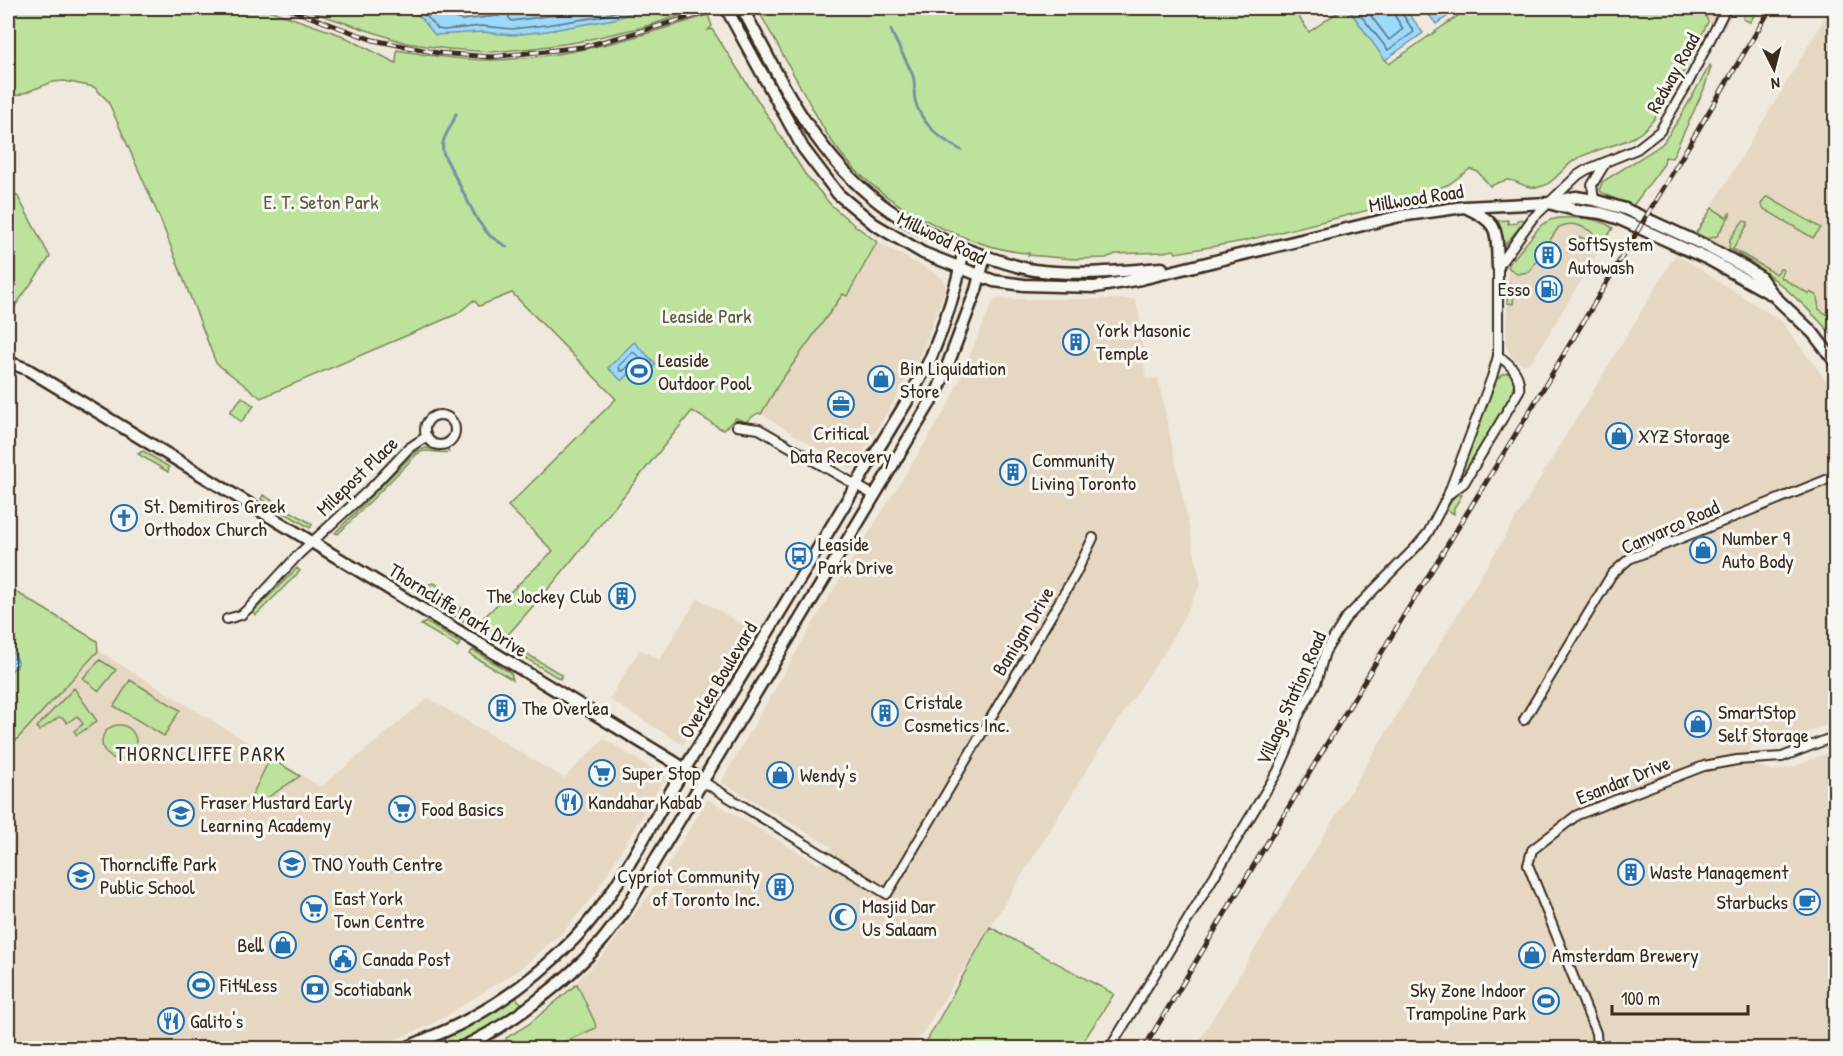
<svg xmlns="http://www.w3.org/2000/svg" width="1843" height="1056" font-family="'Patrick Hand',sans-serif">
<rect width="100%" height="100%" fill="#efe8dc"/>
<filter id="ink" filterUnits="userSpaceOnUse"><feTurbulence type="fractalNoise" baseFrequency=".0167" numOctaves="2"/><feDisplacementMap in="SourceGraphic" scale="12" xChannelSelector="R" yChannelSelector="G"/><feConvolveMatrix kernelMatrix="1 2 1 2 8 2 1 2 1" color-interpolation-filters="sRGB"/></filter>
<g filter="url(#ink)">
<path fill="#e6d7c2" d="M1703 8H1734L1725 28 1708 22Z
M1831 8H1835V338L1816 316 1775 279 1732 251 1696 233Z
M1559 218H1586L1606 223 1613 228 1534 358 1526 365 1520 363 1511 356 1506 344 1508 267 1541 225 1550 220Z
M877 242 937 274 944 280 946 287 919 360 852 470 761 414 780 382 843 294 847 296 867 263Z
M1676 254 1781 321 1835 392V721L1784 742 1749 747 1756 765 1774 771 1793 767 1835 750V1048H1195Z
M994 299H1135L1139 314 1146 379 1158 378 1201 584 1169 645 1111 731 990 927 913 1048H488L529 1024 544 1012 562 997 604 954 649 895 708 799 820 865 832 847 721 782 822 608 949 404Z
M698 598 753 631 683 745 609 699 640 649 659 660Z
M98 651 321 787 428 698 564 778 604 739 664 776 665 778 596 892 565 930 520 969 436 1022 376 1048H8V749Z"/>
<path fill="#bde29c" stroke="#7c865d" stroke-width="1.5" d="M8 8H263L341 35 396 63 397 50C427 55 457 60 488 60 566 59 635 38 708 15L712 26 708 30 712 29 805 174 831 205 853 224 877 242 847 296 843 294 780 382 761 414 758 413 745 422 736 418 723 430 692 411 555 581 505 638 479 622 553 551 508 506 616 399 512 293 479 306 474 300 457 314 261 398 216 363 161 221 108 101 94 87 64 81 53 82 8 99Z
M300 8H705L643 27 577 42 535 48 491 52 448 49 406 43Z
M757 8H1293L1309 32 1344 8H1348L1389 64 1469 8H1703L1708 22C1693 52 1663 122 1634 137 1616 146 1596 149 1578 158 1564 165 1555 183 1543 186 1525 191 1520 180 1507 180 1502 181 1495 184 1490 186L1478 172 1470 169 1449 184 1417 198 1244 241 1176 253 1174 250 1163 252 1116 254 1106 258 1074 259 1028 255 1029 253C1005 252 981 244 958 235 910 216 860 184 831 140 823 129 817 116 810 104 792 72 775 40 757 8Z
M1747 8H1759L1750 22 1743 19Z
M1710 65 1711 67 1704 89 1672 158 1665 157 1664 164 1632 207 1601 192 1600 189 1602 182 1655 149 1663 143 1679 119Z
M8 185 18 197 50 257 8 316Z
M1766 197H1768L1821 228 1813 238 1764 209 1761 204Z
M1712 208 1726 217 1730 213V215L1717 236 1708 239 1696 233Z
M1559 218C1579 217 1596 217 1613 228L1599 249V239C1589 228 1572 219 1558 228L1529 272 1517 274 1508 267 1510 263 1541 225 1550 220Z
M1522 219 1525 221 1501 249 1494 221 1508 220V224L1517 223V220Z
M1743 221 1748 222V224L1733 249 1776 274 1780 269H1782L1783 271 1780 277 1809 294 1810 292 1817 296 1819 309 1835 320V338C1805 304 1770 271 1729 249L1730 239Z
M1580 237 1585 239 1588 245 1585 250 1568 252 1575 240Z
M1509 284 1515 286 1513 304 1507 303Z
M1508 373 1515 377 1517 389 1462 480 1459 481 1458 479 1496 380 1503 374Z
M242 397 254 406 241 422 230 412Z
M426 448 439 451 448 449 449 452C437 455 428 447 417 454L338 534 335 533 415 452Z
M143 451 169 467 168 472 138 454Z
M1456 494 1462 495 1454 508V514L1446 509Z
M263 495 312 524V525L310 528 307 526 261 499Z
M297 568 300 571 256 615 253 612Z
M433 583 436 584 466 614 424 589 427 585Z
M8 587 97 641 98 651 8 749Z
M423 591 468 618 467 623 420 595Z
M426 622 460 643 458 647 421 625Z
M504 640 562 675 560 679 502 644Z
M473 650 511 673 513 680 469 654Z
M100 660 116 670 99 691 83 678Z
M130 680 180 710 164 736 114 706Z
M74 688 97 721 77 735 74 731 83 724 77 716 67 723 64 719 59 717 39 731 37 727Z
M102 742a17 17 0 1 1 34 0a17 17 0 1 1-34 0Z
M270 758 300 776 252 808 247 806Z
M990 927 1114 994 1079 1048H923Z
M577 984 595 1023 596 1028 557 1045 558 1048H541L539 1044 527 1048H510L506 1038 529 1024Z
M516 998 521 1003 519 1008 465 1041 449 1048H426Z"/>
<path fill="#9bd9fd" stroke="#7593a4" stroke-width="1.5" d="M410 8H448L462 14 527 8H647L614 19 547 31 513 35 482 32 435 35 422 19Z
M1348 8H1405L1423 33 1385 60Z
M1424 8H1460L1436 24Z
M634 342 656 364 644 376 635 368 622 381 608 368Z
M8 652 15 654 18 661 17 667 8 672Z"/>
<g fill="none" stroke-linecap="round" stroke-linejoin="round">
<path stroke="#617077" stroke-width="1.5" d="M419 8 438 29 444 30 482 26 512 29 546 25 598 17 628 8
M445 8 448 15 461 20 498 16 503 13 504 8
M511 8 509 18 512 21 604 8
M1355 8 1388 50 1414 32 1401 12V8
M1365 8 1389 40 1403 29 1395 16 1393 8
M633 352 641 358V361L631 363 623 371H620L619 366Z"/>
<path stroke="#7593a4" stroke-width="3" d="M891 30C897 46 907 60 913 76 916 84 913 92 915 100 921 124 940 139 961 150
M456 114C452 129 438 139 444 155L478 221 490 236 507 247"/>
<defs>
<path id="street" d="M1594 200 1592 185 1606 162
M425 430a15 15 0 1 1 30 0a15 15 0 1 1-30 0Z
M737 426 759 429 875 496
M1449 494 1464 483 1519 391C1521 375 1511 364 1498 356
M227 619 241 615 250 607 300 553 373 486 409 448 427 436
M1524 720 1612 574 1629 559 1836 476
M702 781 887 894 1075 575 1093 538
M1110 1048 1278 771 1290 744 1297 719 1316 683 1325 652 1346 618 1416 547 1428 533 1448 495 1492 377 1498 356V267L1532 219 1578 175 1586 170 1637 149 1660 131 1688 83 1726 8
M1597 1048 1596 1033 1528 865 1532 850 1577 815 1704 766 1737 760 1782 757 1836 736"/>
<path id="secondary" d="M726 8 803 148 838 194 874 224 923 253 994 281 1024 285 1095 287 1141 279 1400 216 1464 207 1549 203 1576 197 1594 200 1625 209 1708 247 1746 268 1760 277 1775 297 1813 333 1836 363
M742 8C766 51 787 98 817 138 861 199 912 231 982 255 999 261 1016 267 1034 270 1076 276 1120 271 1162 268
M1552 204 1575 210 1601 213 1617 218 1708 259 1769 293
M1467 208C1501 224 1496 231 1498 267
M8 362 27 369 674 762 702 781
M406 1048C427 1038 451 1030 471 1018 510 997 545 969 575 938 618 893 644 835 676 783 754 657 829 529 906 403 914 388 924 373 931 357 946 322 957 286 964 249
M460 1048C508 1027 567 981 601 942 609 933 616 922 624 912L939 388 976 290 985 256"/>
</defs>
<use href="#street" stroke="#3b2a1e" stroke-width="12"/>
<use href="#secondary" stroke="#3b2a1e" stroke-width="15"/>
<use href="#street" stroke="#f6f6f2" stroke-width="8"/>
<use href="#secondary" stroke="#f6f6f2" stroke-width="10"/>
<defs>
<path id="rail" d="M286 8 373 40 438 53 491 57 582 47 628 35 721 8
M1144 1048 1403 617 1531 409 1771 8"/>
</defs>
<use href="#rail" stroke="#3b2a1e" stroke-width="5"/>
<use href="#rail" stroke="#f6f6f2" stroke-width="3" stroke-dasharray="9" stroke-linecap="butt"/>
</g>
</g>
<defs>
<symbol id="building-ring" viewBox="-11 -11 22 22"><circle r="9.5" fill="#f6f6f2" stroke="#1f6fb2" stroke-width="1.5"/><path d="M-4-6H4V6H1V3H-1V6H-4ZM-2.5-4.3h1.7v1.8h-1.7ZM.8-4.3h1.7v1.8H.8ZM-2.5-1h1.7V.8h-1.7ZM.8-1h1.7V.8H.8Z" fill="#1f6fb2"/></symbol>
<symbol id="fuel-ring" viewBox="-11 -11 22 22"><circle r="9.5" fill="#f6f6f2" stroke="#1f6fb2" stroke-width="1.5"/><path d="M-5.5-6h7V0h2V4h1.3V-2.5L3-4.5l.8-.8L6-3V5H2.5V1h-1V6h-7ZM-4.2-4.7v3.2H.2V-4.7Z" fill="#1f6fb2"/></symbol>
<symbol id="stadium-ring" viewBox="-11 -11 22 22"><circle r="9.5" fill="#f6f6f2" stroke="#1f6fb2" stroke-width="1.5"/><path d="M0-5a6.5 5 0 1 0 0 10a6.5 5 0 1 0 0-10ZM-3.5-1.8h7v3.6h-7Z" fill="#1f6fb2"/></symbol>
<symbol id="shop-ring" viewBox="-11 -11 22 22"><circle r="9.5" fill="#f6f6f2" stroke="#1f6fb2" stroke-width="1.5"/><path d="M-5-2.5h2.3a2.7 3.5 0 0 1 5.4 0H5L5.5 6h-11ZM-1.5-2.5h3a1.5 2.3 0 0 0-3 0Z" fill="#1f6fb2"/></symbol>
<symbol id="office-ring" viewBox="-11 -11 22 22"><circle r="9.5" fill="#f6f6f2" stroke="#1f6fb2" stroke-width="1.5"/><path d="M-6-3h4V-5.5h4V-3h4V5H-6ZM-1-4.5V-3h2v-1.5ZM-6 0V1H6V0Z" fill="#1f6fb2"/></symbol>
<symbol id="church-ring" viewBox="-11 -11 22 22"><circle r="9.5" fill="#f6f6f2" stroke="#1f6fb2" stroke-width="1.5"/><path d="M-1.2-6h2.4v3.5h3.3v2.4h-3.3V6h-2.4V-.1h-3.3v-2.4h3.3Z" fill="#1f6fb2"/></symbol>
<symbol id="bus-ring" viewBox="-11 -11 22 22"><circle r="9.5" fill="#f6f6f2" stroke="#1f6fb2" stroke-width="1.5"/><path d="M-5-6H5V4H4V6H2V4H-2V6H-4V4H-5ZM-3.5-4V0h7V-4ZM-3.5 1.2v1.5H-2V1.2ZM2 1.2v1.5H3.5V1.2Z" fill="#1f6fb2"/></symbol>
<symbol id="supermarket-ring" viewBox="-11 -11 22 22"><circle r="9.5" fill="#f6f6f2" stroke="#1f6fb2" stroke-width="1.5"/><path d="M-6-5.5h2.5l.6 2H6L4.5 2H-2.5L-4.4-4H-6ZM-1.5 3.2a1.3 1.3 0 1 0 .1 0ZM3 3.2a1.3 1.3 0 1 0 .1 0Z" fill="#1f6fb2"/></symbol>
<symbol id="restaurant-ring" viewBox="-11 -11 22 22"><circle r="9.5" fill="#f6f6f2" stroke="#1f6fb2" stroke-width="1.5"/><path d="M-5-6h1v4h1v-4h1v4h1v-4h1v5L-1.5 .5V6h-2V.5L-5-1ZM5-6V6H3V1.5H1.5Q1.5-4 5-6Z" fill="#1f6fb2"/></symbol>
<symbol id="school-ring" viewBox="-11 -11 22 22"><circle r="9.5" fill="#f6f6f2" stroke="#1f6fb2" stroke-width="1.5"/><path d="M0-5L7-2L0 1L-7-2ZM-4 1L0 2.5L4 1V4Q0 6-4 4Z" fill="#1f6fb2"/></symbol>
<symbol id="cafe-ring" viewBox="-11 -11 22 22"><circle r="9.5" fill="#f6f6f2" stroke="#1f6fb2" stroke-width="1.5"/><path d="M-5.5-4.5H6V0H3Q3 3.5 0 3.5H-2.5Q-5.5 3.5-5.5 0ZM3-3.2v2h1.7v-2ZM-6 4.5H4V6H-6Z" fill="#1f6fb2"/></symbol>
<symbol id="mosque-ring" viewBox="-11 -11 22 22"><circle r="9.5" fill="#f6f6f2" stroke="#1f6fb2" stroke-width="1.5"/><path d="M3.5-4.9A6 6 0 1 0 3.5 4.9A5 5 0 1 1 3.5-4.9Z" fill="#1f6fb2"/></symbol>
<symbol id="civic-ring" viewBox="-11 -11 22 22"><circle r="9.5" fill="#f6f6f2" stroke="#1f6fb2" stroke-width="1.5"/><path d="M-.6-6.5H3V-4.5H.6V-3L4-1V1h2V6H-6V1h2V-1L-.6-3ZM-1.2 2.5V6h2.4V2.5Z" fill="#1f6fb2"/></symbol>
<symbol id="bank-ring" viewBox="-11 -11 22 22"><circle r="9.5" fill="#f6f6f2" stroke="#1f6fb2" stroke-width="1.5"/><path d="M-6-4H6V4H-6ZM0-2.3a2.3 2.3 0 1 0 0 4.6a2.3 2.3 0 1 0 0-4.6Z" fill="#1f6fb2"/></symbol>
</defs>
<g fill-rule="evenodd">
<use href="#building-ring" x="1533" y="240" width="30" height="30"/>
<use href="#fuel-ring" x="1534" y="274" width="30" height="30"/>
<use href="#building-ring" x="1061" y="327" width="30" height="30"/>
<use href="#stadium-ring" x="624" y="356" width="30" height="30"/>
<use href="#shop-ring" x="866" y="364" width="30" height="30"/>
<use href="#office-ring" x="826" y="389" width="30" height="30"/>
<use href="#shop-ring" x="1604" y="421" width="30" height="30"/>
<use href="#building-ring" x="998" y="457" width="30" height="30"/>
<use href="#church-ring" x="109" y="503" width="30" height="30"/>
<use href="#shop-ring" x="1688" y="535" width="30" height="30"/>
<use href="#bus-ring" x="784" y="541" width="30" height="30"/>
<use href="#building-ring" x="607" y="581" width="30" height="30"/>
<use href="#building-ring" x="487" y="693" width="30" height="30"/>
<use href="#building-ring" x="870" y="698" width="30" height="30"/>
<use href="#shop-ring" x="1683" y="709" width="30" height="30"/>
<use href="#supermarket-ring" x="587" y="758" width="30" height="30"/>
<use href="#shop-ring" x="765" y="760" width="30" height="30"/>
<use href="#restaurant-ring" x="554" y="787" width="30" height="30"/>
<use href="#supermarket-ring" x="387" y="794" width="30" height="30"/>
<use href="#school-ring" x="166" y="798" width="30" height="30"/>
<use href="#school-ring" x="277" y="849" width="30" height="30"/>
<use href="#building-ring" x="1616" y="857" width="30" height="30"/>
<use href="#school-ring" x="66" y="861" width="30" height="30"/>
<use href="#building-ring" x="765" y="872" width="30" height="30"/>
<use href="#cafe-ring" x="1792" y="887" width="30" height="30"/>
<use href="#supermarket-ring" x="299" y="894" width="30" height="30"/>
<use href="#mosque-ring" x="828" y="902" width="30" height="30"/>
<use href="#shop-ring" x="268" y="930" width="30" height="30"/>
<use href="#shop-ring" x="1517" y="940" width="30" height="30"/>
<use href="#civic-ring" x="328" y="944" width="30" height="30"/>
<use href="#stadium-ring" x="186" y="970" width="30" height="30"/>
<use href="#bank-ring" x="300" y="974" width="30" height="30"/>
<use href="#stadium-ring" x="1531" y="986" width="30" height="30"/>
<use href="#restaurant-ring" x="156" y="1006" width="30" height="30"/>
</g>
<g text-anchor="middle" stroke-width="6" stroke-linejoin="round" paint-order="stroke">
<g font-size="20" fill="#3b2a1e" stroke="#f6f6f2">
<text transform="translate(1673 73) rotate(-61)" y="7">Redway Road</text>
<text transform="translate(1416 198) rotate(-9)" y="7">Millwood Road</text>
<text transform="translate(942 238) rotate(26)" y="7">Millwood Road</text>
<text transform="translate(357 476) rotate(-44)" y="7">Milepost Place</text>
<text transform="translate(1670 527) rotate(-24)" y="7">Canvarco Road</text>
<text transform="translate(458 610) rotate(32)" y="7">Thorncliffe Park Drive</text>
<text transform="translate(1023 631) rotate(-59)" y="7">Banigan Drive</text>
<text transform="translate(718 680) rotate(-59)" y="7">Overlea Boulevard</text>
<text transform="translate(1291 698) rotate(-66)" y="7">Village Station Road</text>
<text transform="translate(1623 780) rotate(-22)" y="7">Esandar Drive</text>
</g>
<g font-size="20" fill="#5c583e" stroke="#f6f6f2">
<text x="321" y="209">E. T. Seton Park</text>
<text x="707" y="323">Leaside Park</text>
</g>
<g font-size="20" fill="#3b2a1e" stroke="#f6f6f2" text-anchor="start">
<text x="1568" y="251">SoftSystem<tspan x="1568" dy="23">Autowash</tspan></text>
<text x="1530" y="296" text-anchor="end">Esso</text>
<text x="1096" y="337">York Masonic<tspan x="1096" dy="23">Temple</tspan></text>
<text x="658" y="367">Leaside<tspan x="658" dy="23">Outdoor Pool</tspan></text>
<text x="900" y="375">Bin Liquidation<tspan x="900" dy="23">Store</tspan></text>
<text x="841" y="440" text-anchor="middle">Critical<tspan x="841" dy="23">Data Recovery</tspan></text>
<text x="1638" y="443">XYZ Storage</text>
<text x="1032" y="467">Community<tspan x="1032" dy="23">Living Toronto</tspan></text>
<text x="144" y="513">St. Demitiros Greek<tspan x="144" dy="23">Orthodox Church</tspan></text>
<text x="1722" y="545">Number 9<tspan x="1722" dy="23">Auto Body</tspan></text>
<text x="818" y="551">Leaside<tspan x="818" dy="23">Park Drive</tspan></text>
<text x="602" y="603" text-anchor="end">The Jockey Club</text>
<text x="904" y="709">Cristale<tspan x="904" dy="23">Cosmetics Inc.</tspan></text>
<text x="522" y="715">The Overlea</text>
<text x="1718" y="719">SmartStop<tspan x="1718" dy="23">Self Storage</tspan></text>
<text x="622" y="780">Super Stop</text>
<text x="800" y="782">Wendy's</text>
<text x="201" y="809">Fraser Mustard Early<tspan x="201" dy="23">Learning Academy</tspan></text>
<text x="588" y="809">Kandahar Kabab</text>
<text x="422" y="816">Food Basics</text>
<text x="100" y="871">Thorncliffe Park<tspan x="100" dy="23">Public School</tspan></text>
<text x="312" y="871">TNO Youth Centre</text>
<text x="1650" y="879">Waste Management</text>
<text x="760" y="883" text-anchor="end">Cypriot Community<tspan x="760" dy="23">of Toronto Inc.</tspan></text>
<text x="334" y="905">East York<tspan x="334" dy="23">Town Centre</tspan></text>
<text x="1788" y="909" text-anchor="end">Starbucks</text>
<text x="862" y="913">Masjid Dar<tspan x="862" dy="23">Us Salaam</tspan></text>
<text x="264" y="952" text-anchor="end">Bell</text>
<text x="1552" y="962">Amsterdam Brewery</text>
<text x="362" y="966">Canada Post</text>
<text x="220" y="992">Fit4Less</text>
<text x="334" y="996">Scotiabank</text>
<text x="1526" y="997" text-anchor="end">Sky Zone Indoor<tspan x="1526" dy="23">Trampoline Park</tspan></text>
<text x="190" y="1028">Galito's</text>
</g>
<g font-size="21" letter-spacing="1.5" fill="#3b2a1e" stroke="#f6f6f2">
<text x="201" y="761">THORNCLIFFE PARK</text>
</g>
</g>
<rect width="1843" height="1056" fill="none" stroke="#f6f6f2" stroke-width="30"/>
<rect x="15" y="15" width="1813" height="1026" fill="none" stroke="#3b2a1e" stroke-width="2" filter="url(#ink)"/>
<g transform="translate(1774 69) rotate(174)" stroke="#f6f6f2" stroke-width="4.5" paint-order="stroke">
<path d="M0-4.5L10 22L0 15L-10 22Z" fill="#3b2a1e"/>
<text y="-9" font-size="16" font-weight="bold" text-anchor="middle" fill="#3b2a1e">N</text>
</g>
<path d="M1612 1005v9h136v-9" fill="none" stroke="#3b2a1e" stroke-width="3"/>
<text x="1621" y="1005" font-size="18" fill="#3b2a1e" stroke="#f6f6f2" stroke-width="4.5" paint-order="stroke">100 m</text>
</svg>
